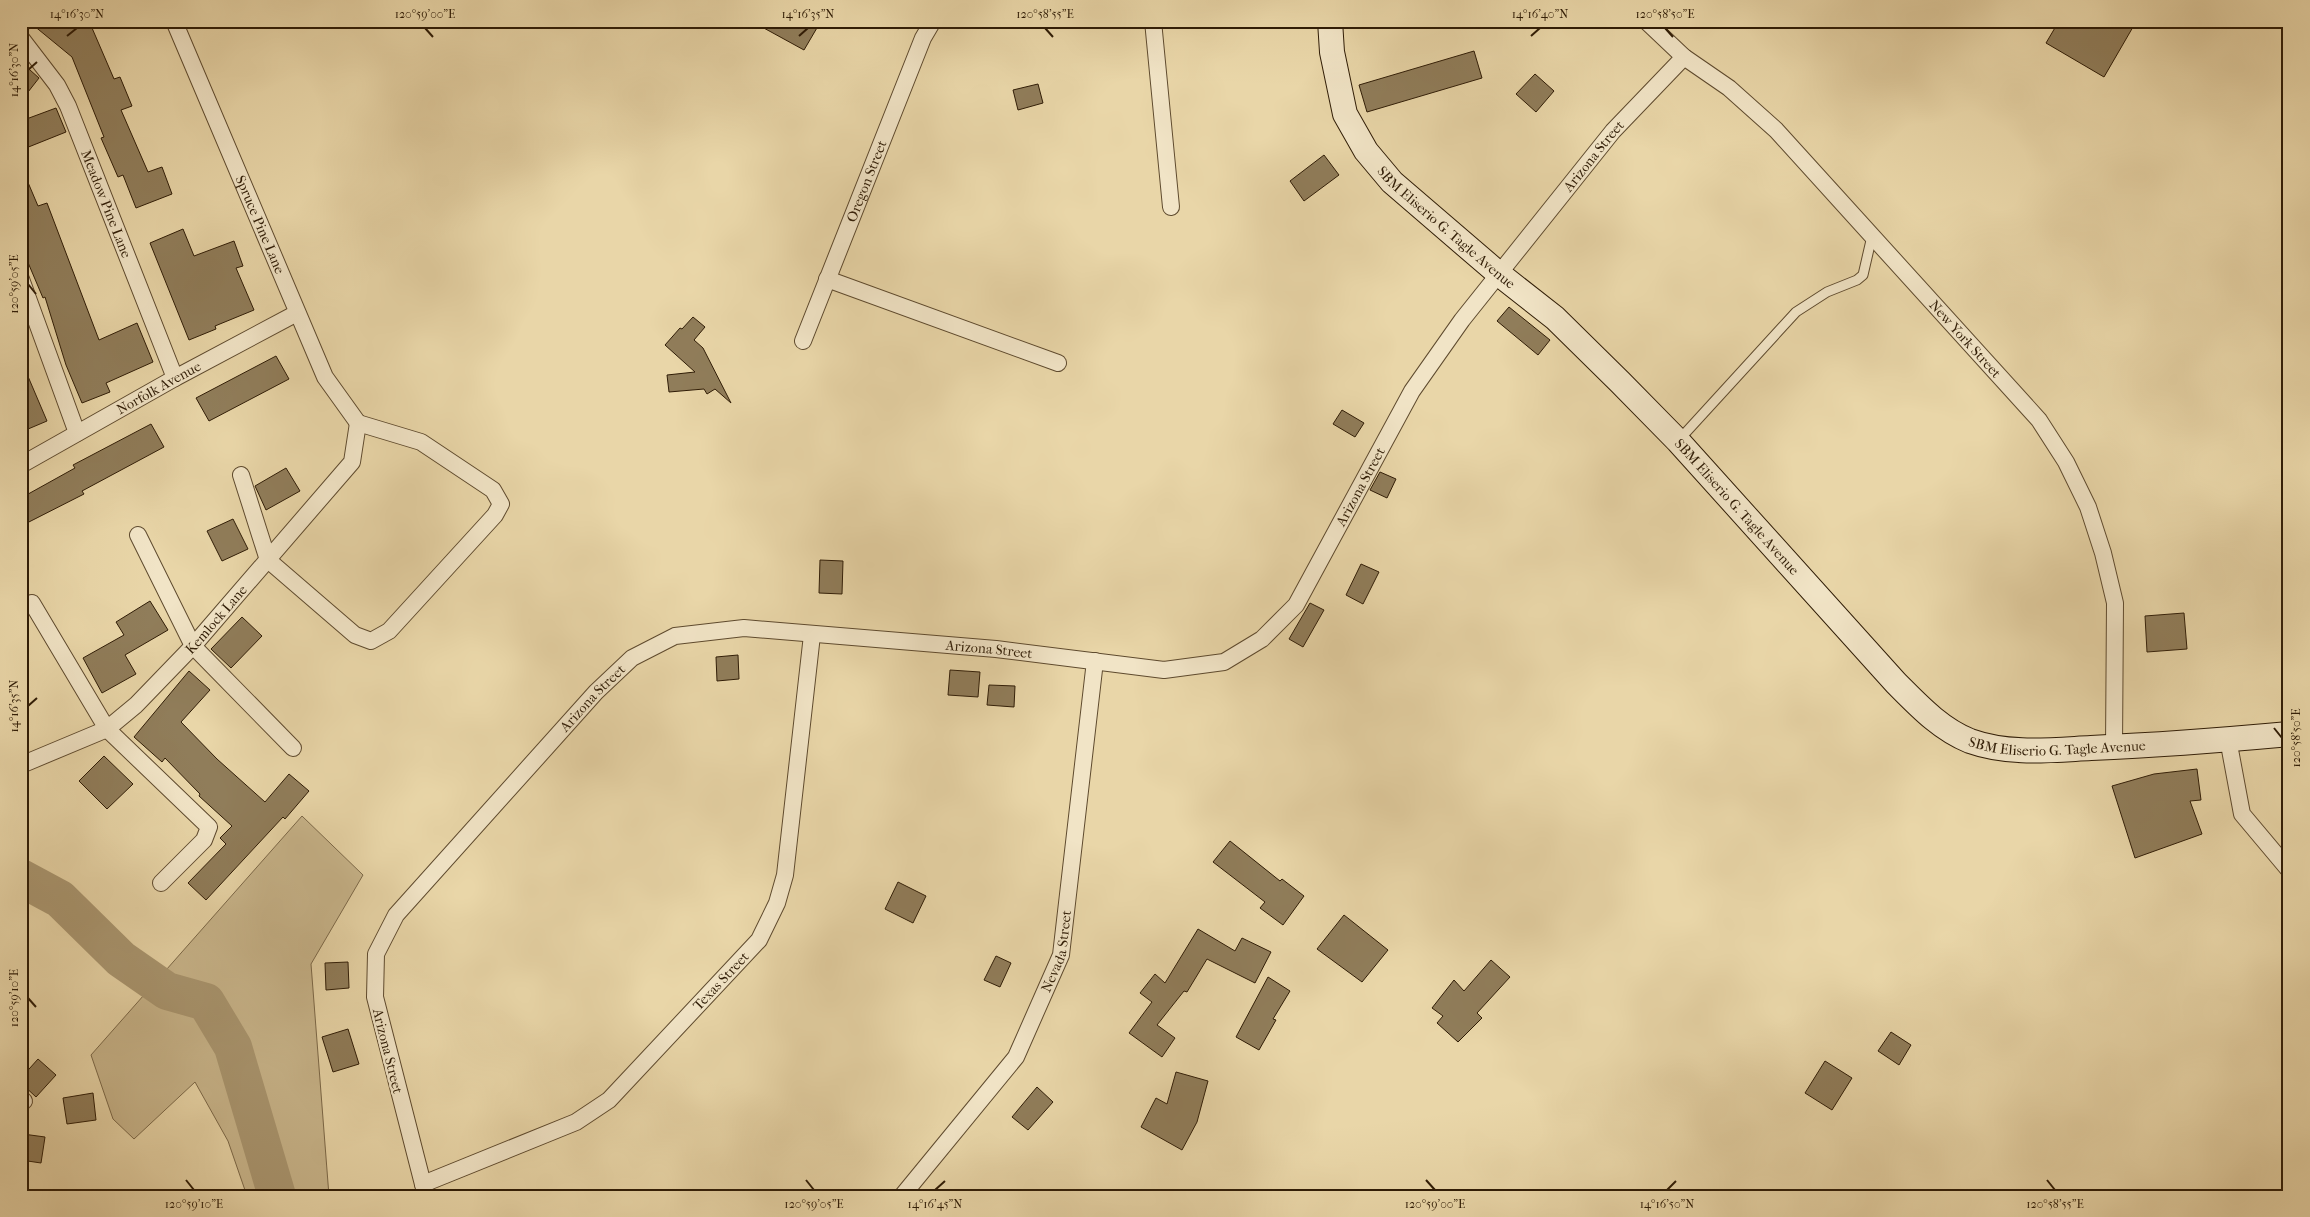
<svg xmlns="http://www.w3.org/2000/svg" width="2310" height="1217" font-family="'IM FELL French Canon',serif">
<rect width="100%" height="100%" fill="#e9d6a8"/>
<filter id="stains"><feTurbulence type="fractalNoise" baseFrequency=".004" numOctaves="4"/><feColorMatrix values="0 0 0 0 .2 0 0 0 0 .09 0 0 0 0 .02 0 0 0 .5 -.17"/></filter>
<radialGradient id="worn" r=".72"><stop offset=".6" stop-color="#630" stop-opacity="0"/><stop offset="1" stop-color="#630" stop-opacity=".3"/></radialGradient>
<path fill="#c9b68c" stroke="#7c6949" d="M302 816 363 875 311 964 329 1196H247L228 1141 195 1082 134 1139 113 1119 91 1055Z"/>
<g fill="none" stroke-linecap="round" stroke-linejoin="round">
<path stroke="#aa9771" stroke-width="38" d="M21 878 60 899 121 959 167 991 206 1002 233 1047 277 1196"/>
</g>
<path fill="#907d5a" stroke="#2f1c06" d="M34 21H89L114 79 120 77 132 106 121 110 148 172 162 167 172 194 136 208 123 175 118 177 101 138 104 137 72 57 33 25Z
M751 21H821L804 50Z
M2059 21H2123L2133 27 2104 77 2046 43Z
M1474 51 1482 78 1367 112 1359 85Z
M21 62 39 78 21 101Z
M1535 74 1554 91 1536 112 1516 94Z
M1038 84 1043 103 1018 110 1013 90Z
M56 108 66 132 21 150V121Z
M1324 155 1339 175 1304 201 1290 181Z
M21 166 38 206 47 203 99 340 137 323 153 362 106 383 110 392 82 403 66 365 45 297 43 298 21 246Z
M183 229 194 256 234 241 243 266 236 268 254 310 215 326 216 329 189 340 150 243Z
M1509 307 1550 340 1538 355 1497 321Z
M693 317 705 327 694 340 703 348 731 403 715 389 707 394 704 389 669 392 667 375 695 372 665 345 680 328 682 329Z
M276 356 289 379 209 421 196 398Z
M21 360 47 421 21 432Z
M1342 410 1364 423 1355 437 1333 424Z
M151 424 164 447 82 491 84 494 21 526V498L75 468 73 465Z
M286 468 300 491 266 510 255 486Z
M1380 472 1396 479 1387 498 1370 490Z
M233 519 248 549 222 561 207 531Z
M820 560 843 561 842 594 819 593Z
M1361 564 1379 572 1363 604 1346 595Z
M150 601 168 630 125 655 136 674 102 693 83 658 124 635 116 622Z
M1310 603 1324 610 1303 647 1289 639Z
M2184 613 2187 649 2147 652 2145 616Z
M242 617 262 636 231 668 211 649Z
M738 655 739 679 717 681 716 657Z
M950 670 980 672 978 697 948 695Z
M189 671 210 690 181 722 217 759 265 802 289 774 309 791 285 819 283 817 206 900 188 883 226 844 220 838 232 826 199 796 200 794 165 758 162 762 134 737Z
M989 685 1015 686 1014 707 987 705Z
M104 756 133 784 107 809 79 781Z
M2197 769 2201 800 2190 801 2202 834 2135 858 2112 786 2154 774Z
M1230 841 1280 881 1282 879 1304 896 1283 925 1260 908 1265 902 1213 862Z
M898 882 926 896 913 923 885 909Z
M1344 915 1388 950 1362 982 1317 949Z
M1198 929 1235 951 1242 938 1271 952 1255 983 1207 959 1187 992 1184 991 1157 1025 1175 1038 1162 1057 1129 1033 1152 1002 1140 993 1155 974 1165 983Z
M996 956 1011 963 1000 987 984 980Z
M1491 960 1510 977 1477 1013 1482 1018 1458 1042 1437 1023 1443 1016 1432 1008 1454 980 1464 991Z
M348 962 349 988 326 990 325 963Z
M1268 977 1290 991 1273 1019 1276 1020 1259 1050 1236 1037Z
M348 1029 359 1064 333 1072 322 1037Z
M1891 1032 1911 1045 1899 1065 1878 1051Z
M38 1059 56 1075 36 1097 21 1083V1078Z
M1825 1061 1852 1078 1832 1110 1805 1093Z
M1176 1072 1208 1081 1197 1122 1182 1150 1141 1127 1156 1098 1167 1104Z
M1037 1087 1053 1102 1028 1130 1012 1117Z
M93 1093 96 1120 67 1124 63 1098Z
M23 1134 45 1137 41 1163 21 1160Z"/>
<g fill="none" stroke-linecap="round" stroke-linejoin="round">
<defs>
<path id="lane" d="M1678 441 1796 312 1827 292 1857 280 1863 275 1872 236"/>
<g id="street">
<path id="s1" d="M174 21 325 377 358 423"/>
<path d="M1153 21 1171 207"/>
<path id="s2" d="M1646 21 1684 57 1729 88 1776 130 2039 420 2066 462 2088 507 2103 553 2115 603 2114 747"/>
<path d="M21 25 24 21"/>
<path id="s3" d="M21 38 57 85 68 106 175 378"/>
<path d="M21 279 77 433"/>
<path d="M827 279 1058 363"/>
<path id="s4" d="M803 341 923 38 933 21"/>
<path id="s5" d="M21 465 175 378 297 313"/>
<path d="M241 475 268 560 355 635 371 641 389 631 495 515 501 504 493 490 421 442 358 423"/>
<path d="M138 535 193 646 293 748"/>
<path d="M32 603 107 729 209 827 204 840 161 883"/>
<path d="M2228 739 2242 814 2289 870"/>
<path id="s6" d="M21 765 107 729 136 705 193 646 352 462 358 423"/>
<path d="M21 1099 24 1101"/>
<path id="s7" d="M423 1184 576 1122 609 1100 759 940 777 903 785 875 812 635"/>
<path id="s8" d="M426 1196 375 997 376 954 396 915 596 692 632 658 675 636 744 628 996 649 1164 670 1224 662 1262 639 1296 605 1412 391 1462 320 1613 131 1684 57"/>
<path id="s9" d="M902 1196 1016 1057 1061 955 1095 661"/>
</g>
<g id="secondary">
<path id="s10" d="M1330 21 1332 52 1345 114 1366 151 1392 182 1499 274 1555 318 1620 382 1678 441 1896 683C1918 705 1940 729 1970 741 2009 755 2051 750 2091 748 2157 745 2223 740 2289 734"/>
</g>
</defs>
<use href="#lane" stroke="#5e4a2e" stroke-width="11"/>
<use href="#street" stroke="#5e4a2e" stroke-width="18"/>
<use href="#secondary" stroke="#2f1c06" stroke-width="26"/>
<use href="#lane" stroke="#f1e4c6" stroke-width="9"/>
<use href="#street" stroke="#f1e4c6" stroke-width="16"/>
<use href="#secondary" stroke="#f1e4c6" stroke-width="24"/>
</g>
<path fill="none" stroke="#2f1c06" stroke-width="2" d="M425 28 433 37M1045 28 1053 37M1665 28 1673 37M67 36 77 28M799 36 808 28M1531 36 1540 28M28 70 37 62M28 284 36 294M28 706 37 698M2274 728 2282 738M28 998 36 1007M186 1180 194 1190M806 1180 814 1190M1426 1180 1435 1190M2047 1180 2055 1190M935 1190 945 1181M1667 1190 1676 1181"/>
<g text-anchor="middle" stroke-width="4.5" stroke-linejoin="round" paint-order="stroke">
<g font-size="14" fill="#2f1c06" stroke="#f1e4c6">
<text dy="5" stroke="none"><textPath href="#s8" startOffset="1875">Arizona Street</textPath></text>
<text dy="5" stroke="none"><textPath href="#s4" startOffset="172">Oregon Street</textPath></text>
<text dy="5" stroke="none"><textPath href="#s3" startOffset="188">Meadow Pine Lane</textPath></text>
<text dy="5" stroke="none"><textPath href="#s1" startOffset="221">Spruce Pine Lane</textPath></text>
<text dy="5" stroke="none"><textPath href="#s10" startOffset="248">SBM Eliserio G. Tagle Avenue</textPath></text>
<text dy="5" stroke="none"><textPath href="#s2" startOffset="452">New York Street</textPath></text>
<text dy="5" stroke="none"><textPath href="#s5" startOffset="158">Norfolk Avenue</textPath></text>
<text dy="5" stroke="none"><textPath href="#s8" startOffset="1469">Arizona Street</textPath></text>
<text dy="5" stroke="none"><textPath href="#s10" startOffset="652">SBM Eliserio G. Tagle Avenue</textPath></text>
<text dy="5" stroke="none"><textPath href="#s6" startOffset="248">Kemlock Lane</textPath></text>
<text dy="5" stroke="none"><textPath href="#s8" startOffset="1005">Arizona Street</textPath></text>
<text dy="5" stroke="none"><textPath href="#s8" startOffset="585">Arizona Street</textPath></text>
<text dy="5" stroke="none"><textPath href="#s10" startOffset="1072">SBM Eliserio G. Tagle Avenue</textPath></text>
<text dy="5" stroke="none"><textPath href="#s9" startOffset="294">Nevada Street</textPath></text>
<text dy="5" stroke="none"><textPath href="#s7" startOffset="368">Texas Street</textPath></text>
<text transform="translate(388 1051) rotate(76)" y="5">Arizona Street</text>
</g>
</g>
<rect width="2310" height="1217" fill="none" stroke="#e9d6a8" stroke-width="55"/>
<rect x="28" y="28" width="2254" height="1162" fill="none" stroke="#2f1c06" stroke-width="2"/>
<g font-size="12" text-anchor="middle" fill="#2f1c06">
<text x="77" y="18">14°16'30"N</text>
<text x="425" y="18">120°59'00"E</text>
<text x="808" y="18">14°16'35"N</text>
<text x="1045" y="18">120°58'55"E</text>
<text x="1540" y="18">14°16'40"N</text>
<text x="1665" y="18">120°58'50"E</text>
<text transform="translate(14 70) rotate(-90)" y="4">14°16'30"N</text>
<text transform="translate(14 284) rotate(-90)" y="4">120°59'05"E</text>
<text transform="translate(14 706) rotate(-90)" y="4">14°16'35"N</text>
<text transform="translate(2296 738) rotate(-90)" y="4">120°58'50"E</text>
<text transform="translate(14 998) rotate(-90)" y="4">120°59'10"E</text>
<text x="194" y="1208">120°59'10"E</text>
<text x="814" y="1208">120°59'05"E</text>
<text x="935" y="1208">14°16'45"N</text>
<text x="1435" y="1208">120°59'00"E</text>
<text x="1667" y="1208">14°16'50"N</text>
<text x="2055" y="1208">120°58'55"E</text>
</g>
<rect width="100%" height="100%" filter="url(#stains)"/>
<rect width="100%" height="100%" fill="url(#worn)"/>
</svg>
